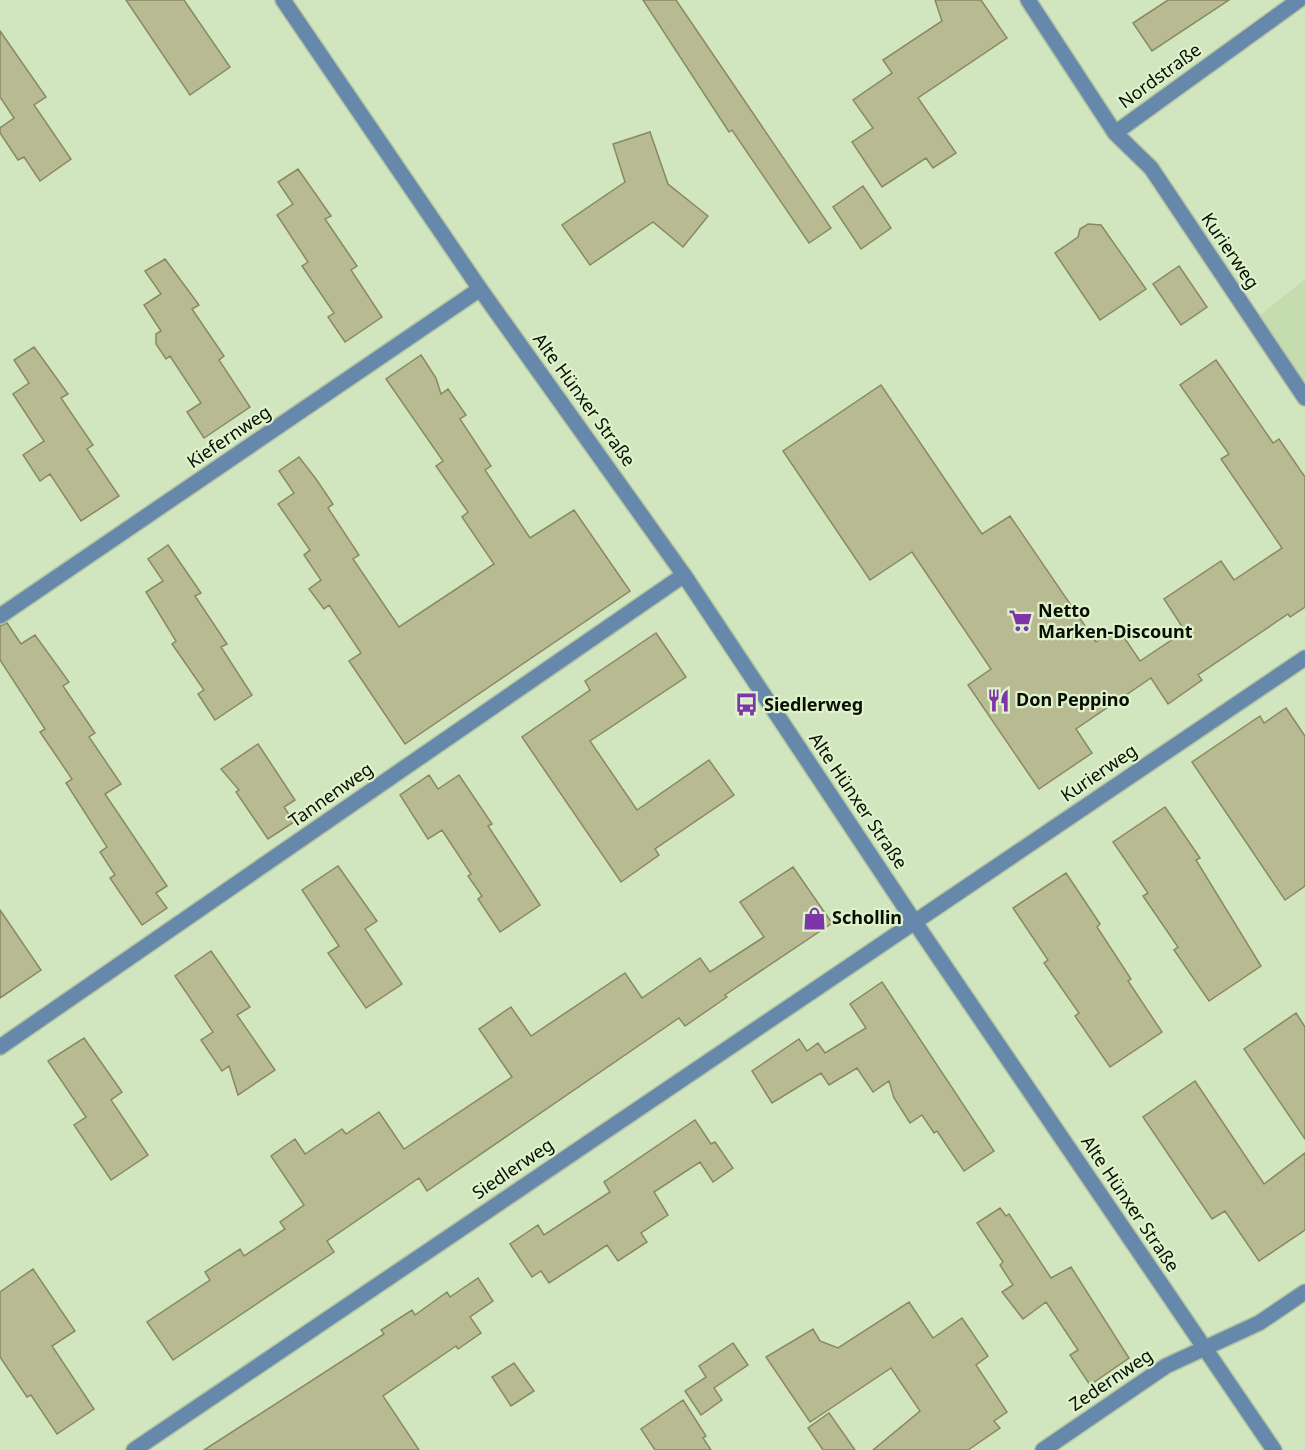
<svg xmlns="http://www.w3.org/2000/svg" width="1305" height="1450" font-family="'Noto Sans',sans-serif">
<rect width="100%" height="100%" fill="#d1e6bf"/>
<path fill="#c4dcae" d="M1305 279V383L1259 316Z"/>
<path fill="#b8bb91" stroke="#888962" stroke-width="1.5" d="M126 0H184L230 67 190 95Z
M643 0H676L831 228 809 243 732 130 729 132Z
M935 0H981L1007 38 918 98 956 153 933 168 926 158 882 187 852 142 873 128 853 100 892 73 883 60 942 21Z
M1168 0H1229L1152 51 1133 23Z
M0 31 46 97 34 105 71 159 40 181 24 157 18 160 0 133V128L14 118 0 97Z
M650 132 668 184 708 216 683 247 653 222 590 265 562 225 625 182 613 144Z
M298 169 331 216 325 219 357 266 351 270 382 317 345 342 328 317 334 313 302 266 308 262 277 215 293 204 278 182Z
M863 186 891 228 861 249 833 207Z
M1088 224 1101 225 1146 289 1100 320 1055 253 1078 237 1080 229Z
M165 259 199 305 192 309 224 356 219 360 250 407 204 438 187 412 201 403 170 356 166 359 156 344V334L161 331 144 305 161 294 145 271Z
M1179 266 1207 307 1181 325 1153 284Z
M34 347 68 394 61 398 93 445 87 449 119 496 81 521 50 474 40 481 23 455 44 441 13 394 29 383 14 360Z
M421 355 436 378 441 394 448 389 466 415 460 419 491 466 485 470 530 538 574 510 630 591 405 744 349 661 361 653 329 605 324 609 309 589 321 580 304 555 310 550 278 504 294 493 279 471 299 457 316 479 333 504 328 508 359 555 353 559 399 627 494 564 462 517 468 512 436 466 443 461 386 379Z
M1216 360 1273 443 1279 439 1305 477V607L1290 617 1288 614 1198 675 1202 680 1168 704 1151 678 1076 729 1092 753 1039 789 968 685 991 669 912 552 870 580 783 451 881 385 982 534 1010 516 1096 642 1117 627 1140 661 1185 631 1164 599 1221 561 1234 580 1282 548 1221 459 1229 454 1180 385Z
M168 545 201 593 195 596 227 644 221 647 252 695 215 720 198 694 204 690 172 644 176 641 146 592 163 581 148 559Z
M7 623 21 644 35 635 69 682 63 686 95 733 89 737 121 784 105 794 167 886 156 893 167 908 142 925 110 878 115 875 100 852 107 847 66 783 72 779 40 732 45 729 0 660V626Z
M656 633 686 677 590 741 637 810 709 760 734 795 655 849 659 855 621 882 522 737 590 690 585 681Z
M1286 708 1305 736V886L1285 900 1192 762 1260 716 1264 723Z
M258 744 295 800 284 807 294 822 268 839 236 792 239 790 221 769Z
M429 775 438 789 459 775 492 824 488 826 540 905 500 932 478 899 482 896 468 876 471 874 442 830 428 839 400 795Z
M1165 807 1200 858 1196 860 1261 966 1209 1001 1174 950 1178 947 1143 896 1148 893 1113 842Z
M338 866 377 921 365 929 402 984 366 1008 328 953 339 946 302 890Z
M793 867 832 923 725 995 727 997 685 1026 679 1018 427 1191 419 1178 327 1241 334 1252 173 1360 147 1322 210 1280 205 1272 240 1249 244 1256 285 1229 280 1222 304 1205 271 1156 295 1139 305 1154 342 1129 346 1134 379 1112 404 1149 512 1077 479 1029 511 1007 531 1036 625 973 642 998 700 958 710 972 764 937 740 902Z
M1066 873 1100 924 1097 927 1131 979 1128 981 1162 1032 1110 1067 1075 1016 1079 1013 1044 963 1048 960 1013 908Z
M0 910 41 970 0 998Z
M211 951 250 1007 237 1015 275 1070 238 1095 229 1066 222 1071 201 1040 213 1032 175 976Z
M882 982 994 1151 964 1171 937 1131 934 1133 922 1115 910 1123 894 1098 889 1081 873 1092 857 1068 829 1085 821 1073 772 1103 752 1071 799 1039 807 1051 818 1043 825 1053 866 1028 850 1004Z
M1296 1013 1305 1027V1139L1244 1049Z
M84 1038 122 1092 111 1100 148 1155 111 1180 74 1125 86 1117 48 1061Z
M1195 1081 1264 1184 1305 1153V1230L1259 1261 1225 1211 1212 1219 1143 1117Z
M695 1120 711 1144 715 1142 733 1168 713 1182 700 1162 654 1192 668 1215 641 1233 647 1242 618 1261 607 1245 549 1283 541 1271 532 1277 510 1244 538 1225 544 1235 610 1192 604 1182Z
M1000 1208 1006 1216 1009 1214 1051 1278 1071 1267 1129 1358 1090 1385 1070 1355 1078 1350 1046 1302 1023 1319 1002 1292 1013 1285 1000 1265 1003 1262 977 1223Z
M33 1269 75 1331 52 1346 94 1409 57 1434 31 1395 27 1397 0 1357V1292Z
M478 1278 493 1301 470 1317 481 1333 458 1349 456 1346 383 1396 419 1450H204L384 1334 381 1330 412 1310 415 1315 447 1292 450 1297Z
M909 1302 933 1338 962 1318 988 1356 976 1365 1007 1412 994 1421 1000 1428 968 1450H873L920 1411 891 1368 810 1422 766 1357 813 1329 820 1341 838 1348Z
M733 1343 748 1365 714 1388 722 1400 701 1415 685 1391 706 1377 699 1366Z
M514 1363 534 1391 511 1406 492 1377Z
M683 1400 706 1436 703 1438 711 1450H655L641 1429Z
M829 1413 855 1450H823L808 1428Z"/>
<g fill="none" stroke-linecap="round" stroke-linejoin="round">
<defs>
<path id="minor" d="M1028 0 1115 133 1151 168 1305 398
M1115 133 1299 0
M0 616 480 289
M0 1047 684 575
M134 1450 1305 658
M1043 1450 1166 1366 1259 1323 1305 1292"/>
<path id="tertiary" d="M283 0 480 289 684 575 914 921 1274 1450"/>
</defs>
<use href="#minor" stroke="#b1c3a1" stroke-width="18"/>
<use href="#tertiary" stroke="#b1c3a1" stroke-width="18"/>
<use href="#minor" stroke="#6688ab" stroke-width="15"/>
<use href="#tertiary" stroke="#6688ab" stroke-width="15"/>
</g>
<defs>
<symbol id="supermarket-bare" viewBox="-9 -9 18 18"><path d="M-6-5.5h2.5l.6 2H6L4.5 2H-2.5L-4.4-4H-6ZM-1.5 3.2a1.3 1.3 0 1 0 .1 0ZM3 3.2a1.3 1.3 0 1 0 .1 0Z" fill="#7d35a8" stroke="#def3cc" stroke-width="2.5" paint-order="stroke"/></symbol>
<symbol id="restaurant-bare" viewBox="-9 -9 18 18"><path d="M-5-6h1v4h1v-4h1v4h1v-4h1v5L-1.5 .5V6h-2V.5L-5-1ZM5-6V6H3V1.5H1.5Q1.5-4 5-6Z" fill="#7d35a8" stroke="#def3cc" stroke-width="2.5" paint-order="stroke"/></symbol>
<symbol id="bus-bare" viewBox="-9 -9 18 18"><path d="M-5-6H5V4H4V6H2V4H-2V6H-4V4H-5ZM-3.5-4V0h7V-4ZM-3.5 1.2v1.5H-2V1.2ZM2 1.2v1.5H3.5V1.2Z" fill="#7d35a8" stroke="#def3cc" stroke-width="2.5" paint-order="stroke"/></symbol>
<symbol id="shop-bare" viewBox="-9 -9 18 18"><path d="M-5-2.5h2.3a2.7 3.5 0 0 1 5.4 0H5L5.5 6h-11ZM-1.5-2.5h3a1.5 2.3 0 0 0-3 0Z" fill="#7d35a8" stroke="#def3cc" stroke-width="2.5" paint-order="stroke"/></symbol>
</defs>
<g fill-rule="evenodd">
<use href="#supermarket-bare" x="1004" y="604" width="33" height="33"/>
<use href="#restaurant-bare" x="982" y="684" width="33" height="33"/>
<use href="#bus-bare" x="730" y="688" width="33" height="33"/>
<use href="#shop-bare" x="798" y="902" width="33" height="33"/>
</g>
<g text-anchor="middle" stroke-width="4.5" stroke-linejoin="round" paint-order="stroke">
<g font-size="18" fill="#080e03" stroke="#def3cc">
<text transform="translate(1160 76) rotate(-36)" y="6">Nordstraße</text>
<text transform="translate(1230 251) rotate(56)" y="6">Kurierweg</text>
<text transform="translate(584 400) rotate(54)" y="6">Alte Hünxer Straße</text>
<text transform="translate(229 437) rotate(-34)" y="6">Kiefernweg</text>
<text transform="translate(1099 773) rotate(-34)" y="6">Kurierweg</text>
<text transform="translate(331 795) rotate(-35)" y="6">Tannenweg</text>
<text transform="translate(858 801) rotate(56)" y="6">Alte Hünxer Straße</text>
<text transform="translate(513 1169) rotate(-34)" y="6">Siedlerweg</text>
<text transform="translate(1130 1204) rotate(56)" y="6">Alte Hünxer Straße</text>
<text transform="translate(1111 1380) rotate(-34)" y="6">Zedernweg</text>
</g>
<g font-size="18" font-weight="bold" fill="#080e03" stroke="#def3cc" text-anchor="start">
<text x="1038" y="617">Netto<tspan x="1038" dy="21">Marken-Discount</tspan></text>
<text x="1016" y="706">Don Peppino</text>
<text x="764" y="711">Siedlerweg</text>
<text x="832" y="924">Schollin</text>
</g>
</g>
</svg>
